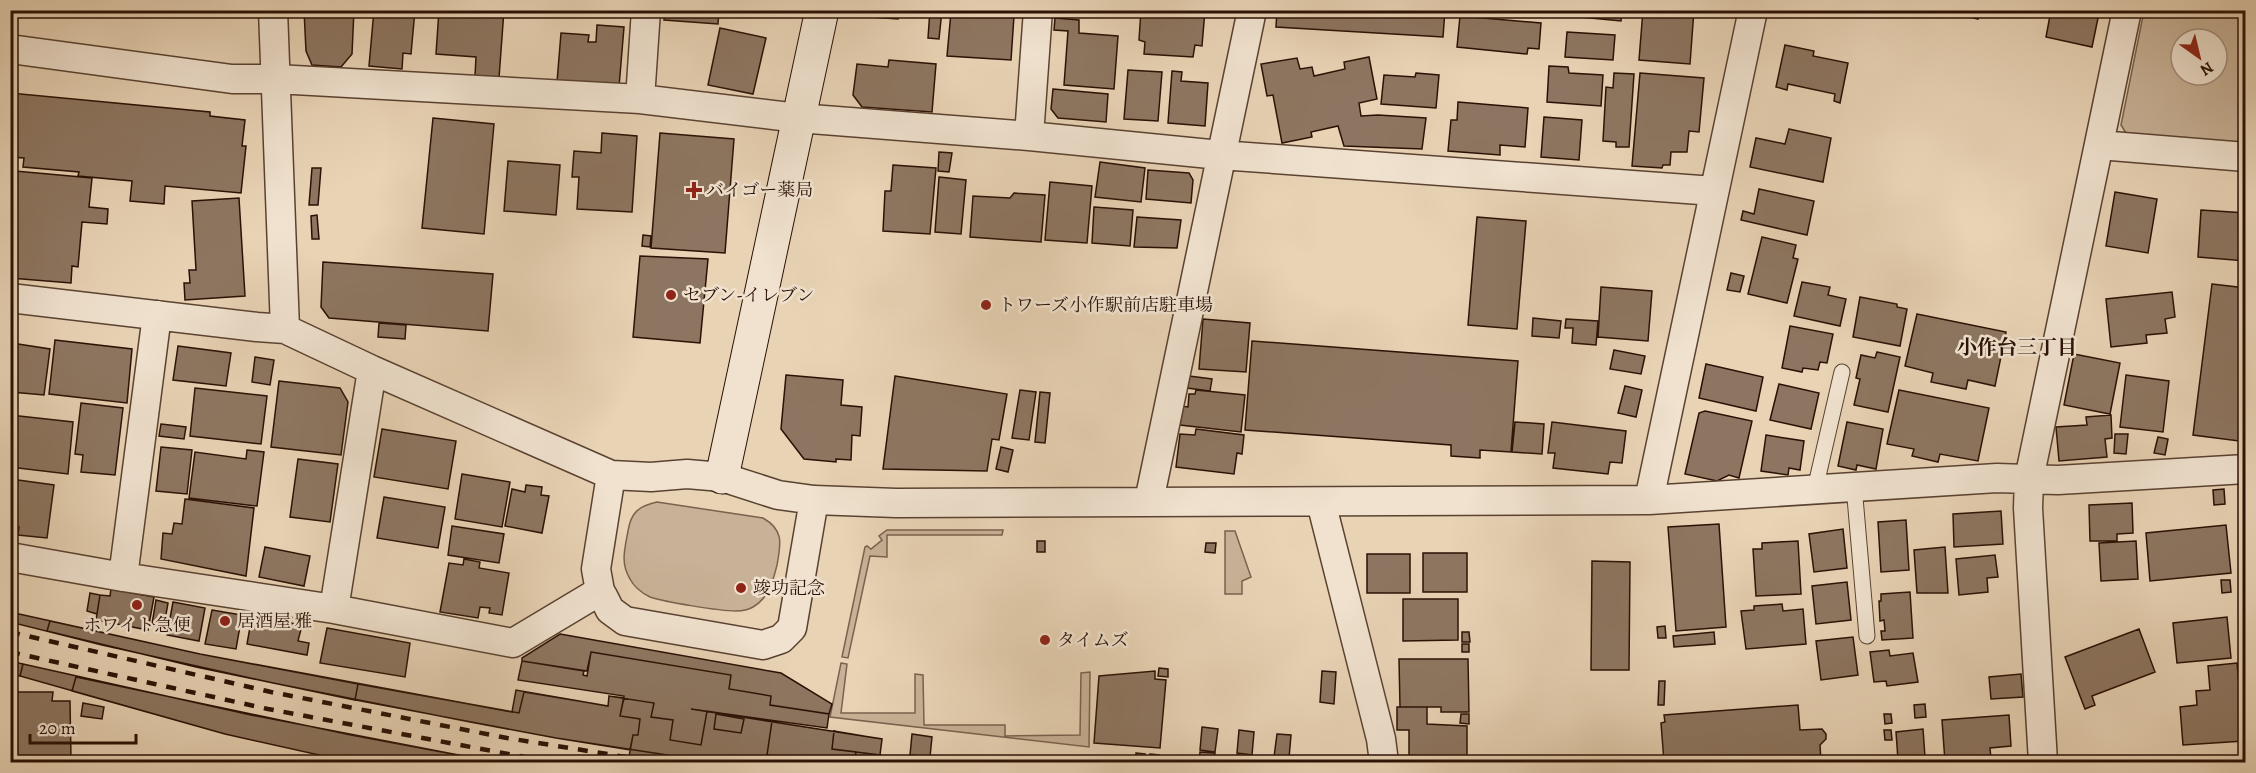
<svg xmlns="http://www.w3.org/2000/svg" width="2256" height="773" font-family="Alegreya,'Noto Serif JP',serif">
<rect width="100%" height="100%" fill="#e8d3b5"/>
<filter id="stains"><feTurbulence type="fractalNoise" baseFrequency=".00333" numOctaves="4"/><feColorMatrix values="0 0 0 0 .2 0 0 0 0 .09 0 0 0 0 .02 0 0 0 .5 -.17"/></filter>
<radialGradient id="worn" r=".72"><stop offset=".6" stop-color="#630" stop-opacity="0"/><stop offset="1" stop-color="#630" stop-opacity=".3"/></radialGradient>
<path fill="#c8b297" stroke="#79624e" stroke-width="1.5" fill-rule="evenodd" d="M2144 11H2245V149L2131 141 2121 125ZM2181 39H2217V75H2181Z
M657 502 763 518C784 530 781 543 777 565 773 581 769 598 753 607 748 610 741 611 736 611 719 611 665 602 650 597 642 593 634 587 630 579 620 563 625 548 628 531 631 512 639 506 657 502Z
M887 530H1003L1002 535H887V557L870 556 848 658 842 657 865 547 867 546 871 549 882 540 879 536Z
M1225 531H1235L1251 577 1242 581V594H1225Z
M841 663 847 664 841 713H915V674L923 675 924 725H1005V736L1080 735 1081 673 1090 672 1089 747 830 717Z"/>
<path fill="#8d7661" stroke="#2a1105" stroke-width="1.5" d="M304 10H354L352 54 341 67 312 65 306 51Z
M374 10H415L411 54 403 53 402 69 369 66Z
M439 10H504L499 78 475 76 476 57 436 54Z
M665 10H719L718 24 664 20Z
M732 10H777V14Z
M870 10H898V19L870 17Z
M930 10H942L939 39 928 38Z
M1141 10H1205L1202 46 1195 45 1193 57 1144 54 1145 42 1139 40Z
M1277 10H1445L1443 37 1276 27Z
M1462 10H1526V15Z
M1570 10H1622L1621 21 1570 16Z
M1643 10H1694L1690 64 1639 60Z
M1942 10H1980L1978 19Z
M2051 10 2098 18 2092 47 2046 37Z
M2073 10H2108L2107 17Z
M951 12 1014 16 1011 60 947 56Z
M1460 16 1541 23 1539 49 1528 48 1527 54 1457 47Z
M1055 18 1079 20V33L1118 36 1114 89 1064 85 1068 31 1054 30Z
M597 25 624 27 619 87 557 82 561 33 589 35 588 42H596Z
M720 28 766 38 753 94 708 85Z
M1567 32 1615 35 1613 60 1565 57Z
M1785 45 1814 51 1813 56 1848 63 1840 103 1834 101 1835 94 1788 84 1787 90 1776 87Z
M1369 57 1377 99 1359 103 1361 116 1378 115 1426 118 1422 149 1344 146 1338 126 1311 132 1312 137 1282 143 1273 95 1267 96 1261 64 1297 58 1300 69 1312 67 1314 76 1345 69 1344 62Z
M889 60 936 64 932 112 862 107 853 95 857 64 888 67Z
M1549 66 1568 67 1569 73 1603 75 1601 106 1547 102Z
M1128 70 1162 72 1158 121 1124 119Z
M1172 71 1182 72 1181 81 1208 83 1205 126 1168 123Z
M1416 73 1439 75 1436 108 1381 104 1384 75 1415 77Z
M1614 73 1634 74 1629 147H1616V142L1603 141 1606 87 1613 88Z
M1640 73 1704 78 1699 132 1689 131 1687 152H1671L1670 165H1663L1662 168 1632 166Z
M1053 89 1108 94 1106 122 1058 118 1051 109Z
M10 93 210 112V116L245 120 242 146H246L241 193 165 186 164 204 130 201 132 181 78 176 79 172 23 167 24 158 10 157Z
M1458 102 1528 108 1525 147 1500 145V155L1448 151 1451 120H1457Z
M1544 117 1582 120 1579 160 1541 157Z
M433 118 494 124 484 234 422 228Z
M1789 129 1831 138 1823 182 1750 167 1756 138 1785 144Z
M602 133 637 136 632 212 577 209 579 177H572L574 151 601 153Z
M660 133 734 139 725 253 651 248Z
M939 152 952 153 949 172 938 171Z
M508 161 560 165 556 215 504 211Z
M1100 162 1145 168 1141 202 1095 197Z
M893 165 936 168 930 234 883 231 885 191H891Z
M312 168H321L318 205H309Z
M1148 170 1189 173 1193 180 1191 203 1146 199Z
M15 171 92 178 89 207 108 209 107 224 82 222 78 267 72 266 71 283 10 278V215Z
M939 177 966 180 961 234 935 232Z
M1050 182 1092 186 1087 243 1045 240Z
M1759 189 1814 201 1807 235 1741 220 1743 211 1754 214Z
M2115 192 2157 199 2148 253 2106 246Z
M1014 193 1045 195 1041 242 970 237 973 196 1010 198Z
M239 198 245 296 185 300 184 283H190L189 270H196L192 201Z
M1094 207 1133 210 1130 246 1092 243Z
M2201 210 2246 213V261L2198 257Z
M317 215 319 239H312L311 216Z
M1137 217 1181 220 1177 248 1134 247Z
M1477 217 1526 221 1517 329 1468 325Z
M643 235 651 236 650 247 642 246Z
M1762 237 1796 245 1793 258 1798 259 1787 303 1748 294Z
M640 256 708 259 700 343 633 337Z
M323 262 493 274 488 331 329 318 321 307Z
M1731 273 1744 276 1740 292 1727 290Z
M1802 282 1830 287 1828 295 1846 299 1840 326 1794 316Z
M2212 284 2246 288V386L2239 441 2193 435Z
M1601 287 1652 291 1648 341 1598 337Z
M2172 292 2175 317 2165 319 2167 333 2146 335 2147 343 2111 347 2106 299Z
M1860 297 1897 304V307L1907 309 1900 346 1853 337Z
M1917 314 2006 332 1995 386 1968 380 1966 389 1931 382 1933 373 1905 366Z
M1533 318 1561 321 1559 338 1532 336Z
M1203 319 1250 323 1246 372 1199 369Z
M1566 319 1598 321 1596 345 1572 343 1573 328H1565Z
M10 322H14L10 350Z
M379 323 406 325 405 339 378 337Z
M1790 326 1833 334 1827 363 1820 362 1818 370 1803 368 1802 372 1782 368Z
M55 340 132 349 127 403 49 394Z
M1252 341 1518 361 1511 452 1480 450V458L1451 456V445L1245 430Z
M18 344 50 349 44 395 11 392Z
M178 346 231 353 226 386 173 380Z
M1614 350 1645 356 1641 374 1610 369Z
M1877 352 1900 357 1888 412 1854 405 1860 379 1856 378 1861 355 1875 358Z
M2074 354 2120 363 2110 414 2064 405Z
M255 357 274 360 270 385 252 382Z
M1706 364 1763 377 1756 411 1699 398Z
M786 375 843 380 841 405 862 407 860 436 852 435 851 460 836 459V462L804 459 781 429Z
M2126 375 2169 381 2163 432 2120 427Z
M895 376 1007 394 999 440 992 439 987 471 883 469Z
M1189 376 1212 379 1210 391 1187 388Z
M279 381 340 388 348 402 341 455 271 447Z
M1779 384 1819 393 1811 429 1770 420Z
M1625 386 1642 390 1636 417 1618 413Z
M195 388 267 396 261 444 190 436Z
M1020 390 1036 392 1029 440 1012 438Z
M1196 390 1245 395 1241 432 1180 425 1182 406 1188 407 1189 394H1195Z
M1899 390 1989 408 1978 461 1940 454 1938 462 1912 456 1914 449 1887 444Z
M1040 392 1050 393 1045 443 1035 442Z
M81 403 123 408 115 475 81 472 83 455 75 454Z
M1705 411 1752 421 1739 478 1729 475 1717 481 1685 474 1699 413Z
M10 415 73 422 68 474 10 467Z
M2111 415 2112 438 2105 439 2107 457 2059 461 2056 427 2087 425 2086 417Z
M1515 422 1544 424 1542 454 1512 452Z
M1552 422 1626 431 1622 463 1610 462 1608 474 1553 468 1555 453H1548Z
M1847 422 1883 429 1876 469 1857 465 1856 470 1838 466Z
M161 424 186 427 184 439 159 436Z
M382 429 456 441 448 489 374 477Z
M1196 429 1244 435 1242 454 1237 453 1234 474 1176 467 1180 434 1195 435Z
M2115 434H2128L2126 454 2114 453Z
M1766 435 1804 441 1800 470 1789 468 1788 475 1761 471Z
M2158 437 2168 439 2165 455 2154 453Z
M161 447 192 450 187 494 156 491Z
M1001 447 1013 450 1008 472 996 469Z
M247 450 264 452 257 506 189 498 195 452 246 459Z
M298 459 338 464 330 522 290 517Z
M462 474 510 482 502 527 455 519Z
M18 480 54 485 47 538 18 535 19 527 12 526Z
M526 485 542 487 541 495 549 496 542 533 505 526 512 489 525 492Z
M2224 489 2225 504 2214 505 2213 490Z
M384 497 445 507 438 548 377 538Z
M185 499 254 508 246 576 161 559 163 533 172 534 174 523 182 524Z
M2132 503 2133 533 2117 534V541H2090L2089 505Z
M2001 511 2003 544 1954 547 1953 514Z
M1906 520 1909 570 1881 572 1878 522Z
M1719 524 1726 627 1676 631 1668 527Z
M2226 525 2231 573 2150 581 2146 533Z
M452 526 504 534 499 563 448 555Z
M1843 529 1847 568 1814 572 1809 534Z
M1037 541H1045V552H1037Z
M1798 541 1801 594 1756 596 1753 549H1762V543Z
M2136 541 2138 579 2101 581 2099 543Z
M1206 543H1216L1215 553 1205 552Z
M265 547 310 556 304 586 259 577Z
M1945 547 1948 593H1917L1914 550Z
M1423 553H1467V592H1423Z
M1367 554H1410V593H1367Z
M1995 555 1998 577 1987 578 1988 592 1959 595 1956 559Z
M464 559 480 562 479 568 509 573 502 615 489 613 490 608 480 607 478 618 440 612 449 563 463 565Z
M1592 561 1630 562 1629 670H1591Z
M2221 580H2230L2231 592 2222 593Z
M1847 582 1851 620 1816 624 1812 586Z
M111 589 154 597 148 630 96 620 100 595 110 596Z
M1910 592 1913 638 1882 640 1881 631H1885L1884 620 1880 621 1879 601H1881V594Z
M90 593 100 595 97 614 87 611Z
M1403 599H1458V640L1403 641Z
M156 600 168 603 164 626 152 624Z
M173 602 205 608 199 641 167 635Z
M1782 604 1783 611 1803 609 1806 644 1746 649 1741 611 1754 610V606Z
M212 610 242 615 236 649 205 644Z
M10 612 200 654 512 712 516 690 608 706 609 696 654 703 651 717 673 720 670 740 701 745 707 711 772 721 767 755 821 762H713L556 738 470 722 273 683 102 645 10 622Z
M252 616 302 625 298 641 309 643 307 655 247 644Z
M2227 617 2231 658 2177 663 2173 623Z
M50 621 200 654 358 684 355 700 196 667 47 631Z
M1665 626 1666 638H1658L1657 627Z
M327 628 410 643 405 677 320 663Z
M2139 629 2155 672 2092 696 2095 705 2085 709 2065 657Z
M1462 632H1469L1470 642H1462Z
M1714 632 1715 644 1674 647 1673 636Z
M560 634 781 673 832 704 829 714 770 705 771 696 729 689 731 675 591 652 587 671 522 661V658Z
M1853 637 1858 675 1821 680 1816 641Z
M1462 644H1469V652H1462Z
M1889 650 1890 656 1913 653 1918 682 1887 686 1886 681 1874 682 1870 652Z
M591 652 731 675 729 689 771 696 770 705 829 714 827 728 691 709 882 739 880 755 856 752 854 762H821L799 759 798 762H628L633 735H638L640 719 620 716 624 696 518 680 522 661 584 671 583 675 587 676Z
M1399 659H1468L1469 712H1441V707H1400Z
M10 661 23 664 20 676 10 673Z
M2237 663 2244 741 2183 745 2180 707 2197 705 2196 691 2210 690 2208 666Z
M23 664 251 715 495 762 346 761 225 734 20 676Z
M1159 668 1168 669V677L1158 676Z
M1155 671V679L1166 680 1160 748 1094 743 1099 676Z
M1322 671 1336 672 1334 704 1320 702Z
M2021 674 2023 697 1991 699 1989 677Z
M76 677 351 735 495 762 346 761 225 734 72 691Z
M1659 681H1665L1664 705H1658Z
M358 684 519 713 524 692 608 706 609 696 624 698 620 716 640 719 638 735H633L630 750 556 738 355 700Z
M13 692H53L52 701H70L71 758 13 759Z
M83 703 104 707 102 719 81 716Z
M1925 704 1926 717 1915 718 1914 705Z
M1798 705 1800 730 1822 729 1826 734V739L1820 745 1821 762H1664L1661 723 1665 722 1664 715Z
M1397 707H1427V724L1467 726V762H1409V730H1397Z
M716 714 744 719 741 733 714 729Z
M1461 714H1469V724L1460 723Z
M1884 714H1891L1892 723 1885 724Z
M2009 715 2011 746 1990 748 1991 759 1945 762 1942 720Z
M1202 727 1218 729 1215 752 1200 750Z
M1923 729 1925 757 1898 760 1896 732Z
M1239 730 1254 732 1252 755 1237 753Z
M1884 730H1891L1892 740H1885Z
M834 731 882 739 880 755 899 762H854L856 752 832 749Z
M912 734 932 737 930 757 910 755Z
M1277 734 1291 735 1289 758 1274 757Z
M856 752 880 755 899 762H854Z
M1200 752 1215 753 1214 762H1199Z
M1136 753 1145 754 1144 762H1136Z
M1150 754 1159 755 1158 762H1150Z
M1237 755 1251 757V762H1237Z
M799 759 821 762H798Z"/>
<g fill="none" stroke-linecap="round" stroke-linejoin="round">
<defs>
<path id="lane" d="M1854 486 1867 636
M1815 489 1842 372"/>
<path id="street" d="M273 10 285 329
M10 49 232 79H276L640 99 798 118 1029 136 1220 155 1714 191
M640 99 646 10
M1029 136 1038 10
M2099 145 2246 157
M10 298 257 327 285 329 372 370 611 475 651 477 687 474 722 477 778 495 814 500 896 503 1649 500 1997 478 2058 480 2246 469
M611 475 596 569 600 591 604 598 610 610 625 621 763 645 781 639 792 628 814 500
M1649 500 1753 10
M1149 501 1252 10
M1321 502 1381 739 1384 762
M10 557 123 577 334 609 513 643 600 591
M123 577 157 315
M334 609 372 370
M2043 762 2028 508 2029 479 2127 10"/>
<path id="secondary" d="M722 477 822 10"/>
</defs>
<use href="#lane" stroke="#5a4231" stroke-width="17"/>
<use href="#street" stroke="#5a4231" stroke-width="31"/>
<use href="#secondary" stroke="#2a1105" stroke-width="35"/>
<use href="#lane" stroke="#f0e2cf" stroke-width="15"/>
<use href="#street" stroke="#f0e2cf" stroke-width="28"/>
<use href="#secondary" stroke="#f0e2cf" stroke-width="33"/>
<path stroke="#2a1105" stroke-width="4.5" stroke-dasharray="10 10" stroke-linecap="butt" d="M10 632 271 692 507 738 657 762
M10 652 268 709 551 762"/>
</g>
<g fill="#8f2418" stroke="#f0e2cf" stroke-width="2">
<path d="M691 181h6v6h6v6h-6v6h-6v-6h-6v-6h6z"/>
<circle cx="671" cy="295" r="6"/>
<circle cx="986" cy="305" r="6"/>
<circle cx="741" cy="588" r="6"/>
<circle cx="137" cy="605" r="6"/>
<circle cx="225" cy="621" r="6"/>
<circle cx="1045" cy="640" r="6"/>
</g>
<g text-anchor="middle" stroke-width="5" stroke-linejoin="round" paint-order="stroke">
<g font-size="18" fill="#2a1105" stroke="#f0e2cf" text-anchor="start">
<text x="706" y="196">バイゴー薬局</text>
<text x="683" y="301">セブン-イレブン</text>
<text x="998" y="311">トワーズ小作駅前店駐車場</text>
<text x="753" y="594">竣功記念</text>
<text x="237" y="627">居酒屋 雅</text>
<text x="137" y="631" text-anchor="middle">ホワイト急便</text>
<text x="1057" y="646">タイムズ</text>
</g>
<g font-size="20" font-weight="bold" fill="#2a1105" stroke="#f0e2cf">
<text x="2017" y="354">小作台三丁目</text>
</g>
</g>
<rect width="2256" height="773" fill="none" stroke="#e8d3b5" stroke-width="36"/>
<rect x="12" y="12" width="2232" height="749" fill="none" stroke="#2a1105" stroke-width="3"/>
<rect x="18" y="18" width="2220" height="737" fill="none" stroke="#2a1105" stroke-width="1.5"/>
<g transform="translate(2199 57) rotate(146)"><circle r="28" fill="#f0e2cf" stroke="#a18e7e" stroke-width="1.5"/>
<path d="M0-4.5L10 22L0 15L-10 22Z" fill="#8f2418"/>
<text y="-9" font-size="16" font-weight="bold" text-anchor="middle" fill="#2a1105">N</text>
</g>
<path d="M30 734v9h106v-9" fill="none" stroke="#2a1105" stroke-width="3"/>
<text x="39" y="734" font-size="18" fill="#2a1105" stroke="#f0e2cf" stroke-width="4.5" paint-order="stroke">20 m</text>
<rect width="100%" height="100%" filter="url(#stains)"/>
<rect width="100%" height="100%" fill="url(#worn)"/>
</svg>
